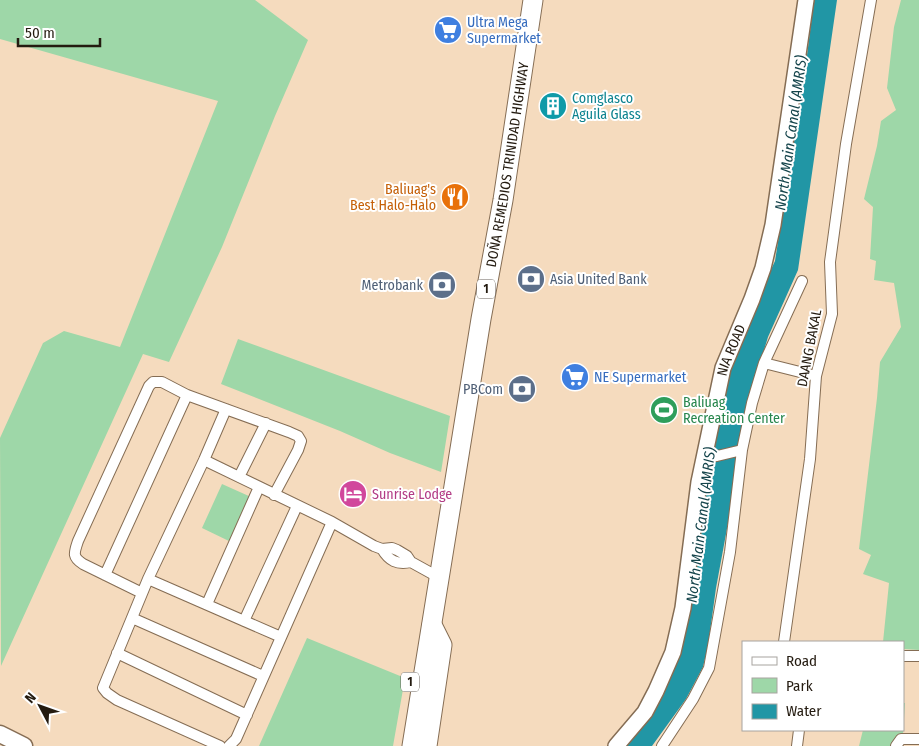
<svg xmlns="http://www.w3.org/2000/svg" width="919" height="746" font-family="'Fira Sans Condensed',sans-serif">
<rect width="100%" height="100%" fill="#f5dbbe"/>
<path fill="#9ed7a8" d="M0 0H255L308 40 275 116 222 247 169 362 143 354 1 666 0 438 43 343 64 331 120 347 218 101 0 39Z
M901 0H919V650L903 649V642H883L889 583 863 574 871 555 859 549 877 398 880 362 901 327 894 283 874 280 876 261 870 259 873 207 864 199 877 146 881 121 896 110 887 88 894 27Z
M238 339 450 416 441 472 390 453 340 431 221 384Z
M222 484 251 497 231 542 202 528Z
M307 638 405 678 393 746H259Z
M903 703H905L903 734 896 746H859L863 730H903Z"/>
<path fill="#2196a5" d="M814 0H837L798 270 768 337 743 419 731 507 716 588 708 646 703 667 686 699 652 746H622L665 688 679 658 690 598 701 514 725 384 736 345 775 261 805 71Z"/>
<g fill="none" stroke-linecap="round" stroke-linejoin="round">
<defs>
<path id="street" d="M764 363 802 281
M705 457 717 456 742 450 752 403 764 363 816 376
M204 460 332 522 374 546 382 549 392 548 397 550 407 556 411 562 440 578
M239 477 266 423
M382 549C389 561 397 565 411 562
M105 575 187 395
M148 579 281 637
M142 593 83 564C72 557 74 553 78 541L149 386 153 382H162L187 395 289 432 298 436 301 441 298 450 274 495
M207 604 259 487
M132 618 263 676
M244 621 297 506
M784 642 810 459 816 376 832 314 830 262 846 144 871 0
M117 653 247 715
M903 656H919
M220 746 117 700 107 693 103 688 148 579 204 460 226 409
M229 746 236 739 332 522
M662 746 693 699 709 668 730 552 742 450
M797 746 799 730
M896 746 901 739H919"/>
<g id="secondary">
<path id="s1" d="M616 746 645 712 656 691 673 652 683 608 699 482 723 368 752 299 763 268 773 225 806 0"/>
</g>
<path id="primary" d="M0 734 24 746"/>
<g id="highway">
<path id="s2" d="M412 746 481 319 503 200 533 0"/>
<path d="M427 746 442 645 432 625"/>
</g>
</defs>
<use href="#street" stroke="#856d54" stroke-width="12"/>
<use href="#secondary" stroke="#856d54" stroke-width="18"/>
<use href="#primary" stroke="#856d54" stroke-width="19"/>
<use href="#highway" stroke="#856d54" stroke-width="21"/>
<use href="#street" stroke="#fff" stroke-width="10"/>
<use href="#secondary" stroke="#fff" stroke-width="15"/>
<use href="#primary" stroke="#fff" stroke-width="16"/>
<use href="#highway" stroke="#fff" stroke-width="19"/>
</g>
<defs>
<symbol id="supermarket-disc" viewBox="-11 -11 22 22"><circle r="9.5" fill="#3f7fe0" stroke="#fff"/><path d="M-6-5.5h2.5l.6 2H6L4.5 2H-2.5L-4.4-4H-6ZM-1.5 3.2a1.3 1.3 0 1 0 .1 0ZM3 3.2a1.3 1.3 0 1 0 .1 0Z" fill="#fff"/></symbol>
<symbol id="building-disc" viewBox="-11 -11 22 22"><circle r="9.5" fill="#0f9aa8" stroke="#fff"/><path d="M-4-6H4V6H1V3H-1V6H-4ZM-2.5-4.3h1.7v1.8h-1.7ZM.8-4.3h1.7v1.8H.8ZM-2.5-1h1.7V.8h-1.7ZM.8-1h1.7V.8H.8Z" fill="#fff"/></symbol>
<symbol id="restaurant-disc" viewBox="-11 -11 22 22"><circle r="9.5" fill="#e8710a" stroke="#fff"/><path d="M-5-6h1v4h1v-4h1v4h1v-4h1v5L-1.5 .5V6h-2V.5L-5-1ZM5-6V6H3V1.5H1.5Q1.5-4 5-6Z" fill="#fff"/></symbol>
<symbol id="bank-disc" viewBox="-11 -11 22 22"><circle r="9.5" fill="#5c6f8a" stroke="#fff"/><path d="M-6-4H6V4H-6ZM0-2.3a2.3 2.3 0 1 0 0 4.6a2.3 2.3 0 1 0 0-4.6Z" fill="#fff"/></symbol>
<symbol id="stadium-disc" viewBox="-11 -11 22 22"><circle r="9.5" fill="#2e9e5b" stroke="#fff"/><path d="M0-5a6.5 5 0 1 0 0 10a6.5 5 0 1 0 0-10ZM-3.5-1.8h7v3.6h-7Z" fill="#fff"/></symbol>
<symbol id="hotel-disc" viewBox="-11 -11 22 22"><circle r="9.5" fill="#d1479c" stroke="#fff"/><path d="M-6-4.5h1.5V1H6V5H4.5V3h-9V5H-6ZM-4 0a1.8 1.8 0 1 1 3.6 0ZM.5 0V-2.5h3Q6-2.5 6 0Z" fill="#fff"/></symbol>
</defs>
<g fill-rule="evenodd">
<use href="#supermarket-disc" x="432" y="14" width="32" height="32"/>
<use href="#building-disc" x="537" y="90" width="32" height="32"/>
<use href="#restaurant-disc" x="439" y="181" width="32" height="32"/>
<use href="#bank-disc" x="515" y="263" width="32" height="32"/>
<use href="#bank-disc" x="426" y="269" width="32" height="32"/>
<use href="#supermarket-disc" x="559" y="361" width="32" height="32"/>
<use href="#bank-disc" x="506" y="373" width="32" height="32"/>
<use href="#stadium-disc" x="648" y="394" width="32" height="32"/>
<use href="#hotel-disc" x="337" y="478" width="32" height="32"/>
</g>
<g text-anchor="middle" stroke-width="4" stroke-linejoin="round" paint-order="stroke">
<g fill="#fff" stroke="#665f58" stroke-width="1">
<rect x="477" y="279.5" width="18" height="19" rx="4"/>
<rect x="401" y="672.5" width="18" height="19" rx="4"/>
</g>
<g font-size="12" font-weight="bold" fill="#241b10">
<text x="486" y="293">1</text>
<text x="410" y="686">1</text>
</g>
<g font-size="14" fill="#366cbe" stroke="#fff" text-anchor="start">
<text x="467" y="27">Ultra Mega<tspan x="467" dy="16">Supermarket</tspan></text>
<text x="594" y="382">NE Supermarket</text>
</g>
<g font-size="14" fill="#0d838f" stroke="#fff" text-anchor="start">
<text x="572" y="103">Comglasco<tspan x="572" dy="16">Aguila Glass</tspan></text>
</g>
<g font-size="14" fill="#241b10" stroke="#fff">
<text dy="5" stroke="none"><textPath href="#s2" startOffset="589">DOÑA REMEDIOS TRINIDAD HIGHWAY</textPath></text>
<text transform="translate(809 348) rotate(-79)" y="5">DAANG BAKAL</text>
<text dy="5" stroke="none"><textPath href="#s1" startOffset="419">NIA ROAD</textPath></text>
</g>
<g font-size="14" fill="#c56008" stroke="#fff" text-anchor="end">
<text x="436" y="194">Baliuag's<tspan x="436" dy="16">Best Halo-Halo</tspan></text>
</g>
<g font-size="14" fill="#4e5e75" stroke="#fff" text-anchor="end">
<text x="550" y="284" text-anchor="start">Asia United Bank</text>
<text x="423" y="290">Metrobank</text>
<text x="503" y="394">PBCom</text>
</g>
<g font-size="14" fill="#27864d" stroke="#fff" text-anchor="start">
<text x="683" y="407">Baliuag<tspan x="683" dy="16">Recreation Center</tspan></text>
</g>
<g font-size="14" fill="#b23c85" stroke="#fff" text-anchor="start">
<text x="372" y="499">Sunrise Lodge</text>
</g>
<g font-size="15" font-style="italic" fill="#14444b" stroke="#fff">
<text transform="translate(791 133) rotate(-82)" y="5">North Main Canal (AMRIS)</text>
<text transform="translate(701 525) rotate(-83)" y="5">North Main Canal (AMRIS)</text>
</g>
</g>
<rect x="742" y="641" width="162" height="90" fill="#ffffff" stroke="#a7a49f"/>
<rect x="752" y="657" width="25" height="8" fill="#ffffff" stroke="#a7a49f"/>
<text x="786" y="666" font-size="15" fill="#241b10">Road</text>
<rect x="752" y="678" width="25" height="15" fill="#9ed7a8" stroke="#a7a49f"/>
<text x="786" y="691" font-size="15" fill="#241b10">Park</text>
<rect x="752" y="704" width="25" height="15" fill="#2196a5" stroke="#a7a49f"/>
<text x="786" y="716" font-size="15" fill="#241b10">Water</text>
<g transform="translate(40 706) rotate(311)" stroke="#ffffff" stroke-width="4" paint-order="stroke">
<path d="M0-4L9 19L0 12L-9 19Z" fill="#241b10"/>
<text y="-8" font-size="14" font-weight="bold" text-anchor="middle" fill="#241b10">N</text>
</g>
<path d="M18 38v8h82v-8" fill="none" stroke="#241b10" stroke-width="2.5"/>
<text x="25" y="38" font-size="15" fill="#241b10" stroke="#ffffff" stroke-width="4" paint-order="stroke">50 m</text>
</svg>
